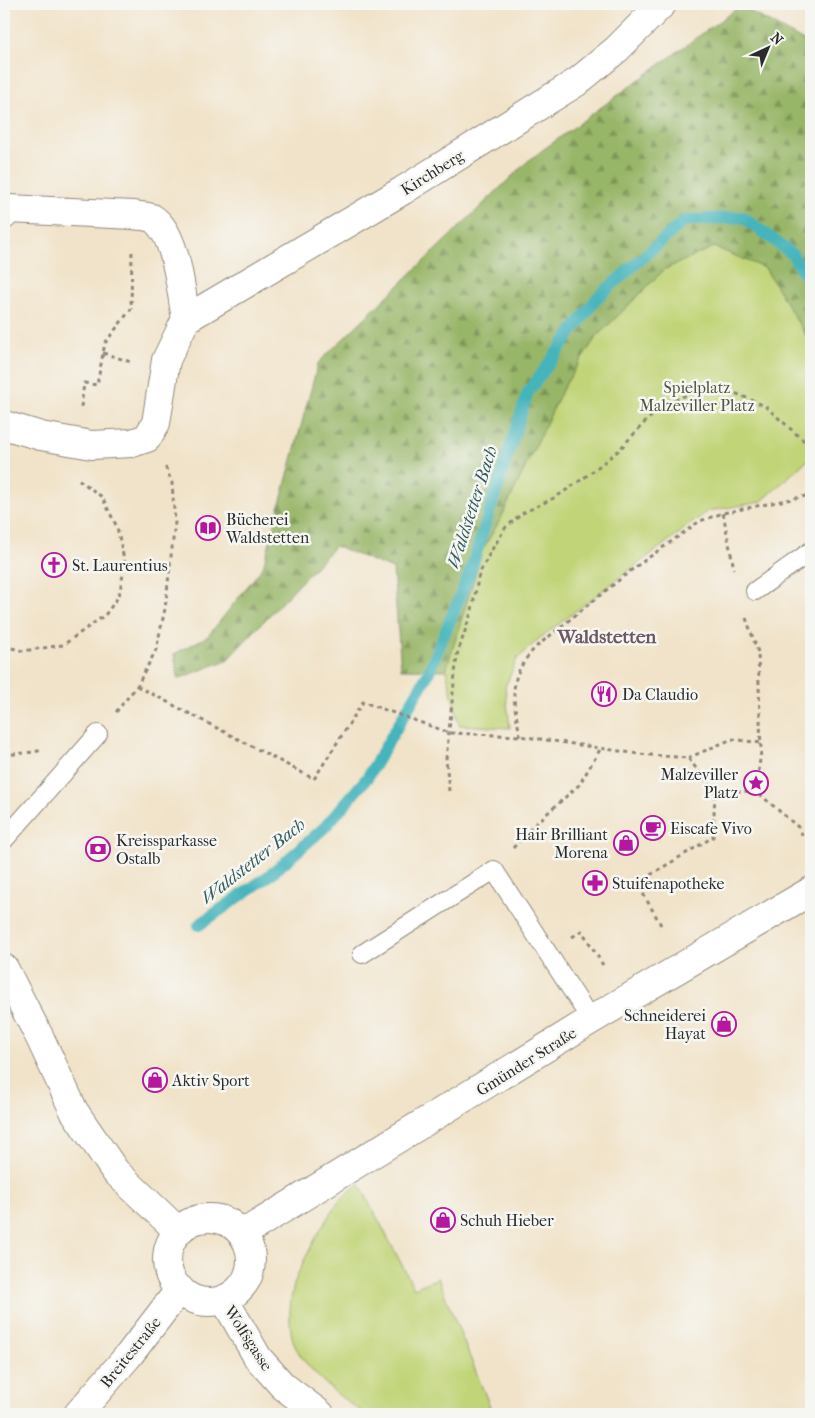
<svg xmlns="http://www.w3.org/2000/svg" width="815" height="1418" font-family="'IM FELL French Canon',serif">
<defs>
<pattern id="forest-firs" width="22" height="20" patternUnits="userSpaceOnUse" patternTransform="scale(1.25)"><rect width="22" height="20" fill="#98b668"/><path d="M5 1l3.5 6h-7zM16 11l3.5 6h-7z" fill="#7c9456"/></pattern>
</defs>
<rect width="100%" height="100%" fill="#f6f6f2"/>
<filter id="ink" filterUnits="userSpaceOnUse"><feTurbulence type="fractalNoise" baseFrequency=".02" numOctaves="2"/><feDisplacementMap in="SourceGraphic" scale="10" xChannelSelector="R" yChannelSelector="G"/><feConvolveMatrix kernelMatrix="1 2 1 2 8 2 1 2 1" color-interpolation-filters="sRGB"/></filter>
<filter id="wash" filterUnits="userSpaceOnUse"><feTurbulence type="fractalNoise" baseFrequency=".0096" numOctaves="4" result="noise"/><feDisplacementMap in="SourceGraphic" scale="20" xChannelSelector="R" yChannelSelector="G"/><feGaussianBlur stdDeviation="1.12" result="paint"/><feColorMatrix in="noise" values="0 0 0 0 0 0 0 0 0 0 0 0 0 0 0 0 0 1.4 0 .05"/><feComposite in="paint" operator="in"/></filter>
<g filter="url(#wash)">
<rect width="100%" height="100%" fill="#f1e3c9"/>
<path fill="#c1d477" stroke="#768051" d="M714 247 765 268 811 344V460L805 462 761 502 708 511 540 638 517 659 505 687 510 728 459 725 446 670 483 549 501 518 563 388 596 337 665 269Z
M359 1183 414 1288 438 1278 493 1414H366C342 1400 307 1371 295 1346 288 1330 289 1306 293 1289 297 1269 324 1222 337 1204 343 1196 352 1190 359 1183Z"/>
<path fill="url(#forest-firs)" stroke="#62704a" d="M740 6 811 45V344L765 268 714 247 665 269 596 337 563 388 501 518 483 549 446 670 401 669 393 569 335 546 227 660 178 679 174 654 208 636 263 567 318 363 529 160Z"/>
<g fill="none" stroke-linecap="round" stroke-linejoin="round">
<path stroke="#44b4bb" stroke-width="12" d="M199 925 270 875 325 827 367 778 427 676 470 572 528 392 597 298 684 221 743 217 792 254 811 286"/>
</g>
</g>
<g filter="url(#ink)">
<g fill="none" stroke-linecap="round" stroke-linejoin="round">
<defs>
<path id="service" d="M755 591 811 551
M4 840 98 734
M362 954 494 870 591 1020"/>
<path id="minor" d="M4 215 9 209 133 215C138 216 147 216 152 218 177 233 181 293 186 319
M4 425 41 436 92 445 132 443 147 438 156 423 166 360 186 319 402 191 577 82 617 49 662 4
M224 1299 258 1358 283 1386 320 1414
M78 1414 129 1355 180 1289"/>
<path id="tertiary" d="M4 968 40 1038 74 1111 115 1171 178 1231
M167 1260a42 42 0 1 1 84 0a42 42 0 1 1-84 0Z
M242 1234 591 1020 811 891"/>
</defs>
<use href="#service" stroke="#8e877a" stroke-width="20"/>
<use href="#minor" stroke="#8e877a" stroke-width="30"/>
<use href="#tertiary" stroke="#8e877a" stroke-width="30"/>
<path stroke="#8e877a" stroke-width="3" stroke-dasharray="4 4" stroke-linecap="butt" d="M103 353 131 362
M81 407 84 383 97 385 105 343 131 309 132 250
M723 513 734 569
M746 618 758 652 761 751 756 791
M4 646 23 651 63 645 105 615 119 596 125 564 117 527 102 497 78 479
M137 686 314 779 363 702 450 733 520 736 639 754 688 758 715 792 756 791 798 827 803 836
M116 712 137 686 156 650 165 609 175 522 172 483 165 466
M520 736C513 696 506 678 537 646L634 568 700 521 723 513 811 495
M4 755 34 752 42 750
M688 758 732 739 761 743
M449 791 446 759 457 655 472 610 479 574 491 551 506 527 523 513 556 497 584 478 618 451 647 420 665 404 699 390H728L765 406 811 447
M513 848 532 827 579 785 601 748
M661 925 637 883 713 837 715 792
M572 937 582 931 603 965"/>
<use href="#service" stroke="#fff" stroke-width="18"/>
<use href="#minor" stroke="#fff" stroke-width="28"/>
<use href="#tertiary" stroke="#fff" stroke-width="28"/>
</g>
</g>
<defs>
<symbol id="library-ring" viewBox="-11 -11 22 22"><circle r="9.5" fill="#f6f6f2" stroke="#b5179e" stroke-width="1.5"/><path d="M-6-4Q-3-5.5-.7-3.5V5Q-3 3-6 4ZM6-4Q3-5.5 .7-3.5V5Q3 3 6 4Z" fill="#b5179e"/></symbol>
<symbol id="church-ring" viewBox="-11 -11 22 22"><circle r="9.5" fill="#f6f6f2" stroke="#b5179e" stroke-width="1.5"/><path d="M-1.2-6h2.4v3.5h3.3v2.4h-3.3V6h-2.4V-.1h-3.3v-2.4h3.3Z" fill="#b5179e"/></symbol>
<symbol id="restaurant-ring" viewBox="-11 -11 22 22"><circle r="9.5" fill="#f6f6f2" stroke="#b5179e" stroke-width="1.5"/><path d="M-5-6h1v4h1v-4h1v4h1v-4h1v5L-1.5 .5V6h-2V.5L-5-1ZM5-6V6H3V1.5H1.5Q1.5-4 5-6Z" fill="#b5179e"/></symbol>
<symbol id="sight-ring" viewBox="-11 -11 22 22"><circle r="9.5" fill="#f6f6f2" stroke="#b5179e" stroke-width="1.5"/><path d="M0-6L1.8-2.2L6-1.7L2.9 1.2L3.7 5.4L0 3.3L-3.7 5.4L-2.9 1.2L-6-1.7L-1.8-2.2Z" fill="#b5179e"/></symbol>
<symbol id="cafe-ring" viewBox="-11 -11 22 22"><circle r="9.5" fill="#f6f6f2" stroke="#b5179e" stroke-width="1.5"/><path d="M-5.5-4.5H6V0H3Q3 3.5 0 3.5H-2.5Q-5.5 3.5-5.5 0ZM3-3.2v2h1.7v-2ZM-6 4.5H4V6H-6Z" fill="#b5179e"/></symbol>
<symbol id="shop-ring" viewBox="-11 -11 22 22"><circle r="9.5" fill="#f6f6f2" stroke="#b5179e" stroke-width="1.5"/><path d="M-5-2.5h2.3a2.7 3.5 0 0 1 5.4 0H5L5.5 6h-11ZM-1.5-2.5h3a1.5 2.3 0 0 0-3 0Z" fill="#b5179e"/></symbol>
<symbol id="bank-ring" viewBox="-11 -11 22 22"><circle r="9.5" fill="#f6f6f2" stroke="#b5179e" stroke-width="1.5"/><path d="M-6-4H6V4H-6ZM0-2.3a2.3 2.3 0 1 0 0 4.6a2.3 2.3 0 1 0 0-4.6Z" fill="#b5179e"/></symbol>
<symbol id="pharmacy-ring" viewBox="-11 -11 22 22"><circle r="9.5" fill="#f6f6f2" stroke="#b5179e" stroke-width="1.5"/><path d="M-2-6h4v4h4v4h-4v4h-4v-4h-4v-4h4Z" fill="#b5179e"/></symbol>
</defs>
<g fill-rule="evenodd">
<use href="#library-ring" x="194" y="514" width="28" height="28"/>
<use href="#church-ring" x="40" y="551" width="28" height="28"/>
<use href="#restaurant-ring" x="590" y="680" width="28" height="28"/>
<use href="#sight-ring" x="742" y="769" width="28" height="28"/>
<use href="#cafe-ring" x="639" y="814" width="28" height="28"/>
<use href="#shop-ring" x="612" y="829" width="28" height="28"/>
<use href="#bank-ring" x="84" y="835" width="28" height="28"/>
<use href="#pharmacy-ring" x="581" y="869" width="28" height="28"/>
<use href="#shop-ring" x="710" y="1010" width="28" height="28"/>
<use href="#shop-ring" x="141" y="1066" width="28" height="28"/>
<use href="#shop-ring" x="429" y="1206" width="28" height="28"/>
</g>
<g text-anchor="middle" stroke-width="5" stroke-linejoin="round" paint-order="stroke">
<g font-size="16" fill="#2b2b2b" stroke="#f6f6f2">
<text transform="translate(432 172) rotate(-32)" y="6">Kirchberg</text>
<text transform="translate(526 1061) rotate(-32)" y="6">Gmünder Straße</text>
<text transform="translate(249 1338) rotate(57)" y="6">Wolfsgasse</text>
<text transform="translate(130 1352) rotate(-51)" y="6">Breitestraße</text>
</g>
<g font-size="16" fill="#50553e" stroke="#f6f6f2">
<text x="697" y="393">Spielplatz<tspan x="697" dy="18">Malzeviller Platz</tspan></text>
</g>
<g font-size="16" fill="#2b2b2b" stroke="#f6f6f2" text-anchor="start">
<text x="226" y="525">Bücherei<tspan x="226" dy="18">Waldstetten</tspan></text>
<text x="72" y="571">St. Laurentius</text>
<text x="622" y="700">Da Claudio</text>
<text x="738" y="780" text-anchor="end">Malzeviller<tspan x="738" dy="18">Platz</tspan></text>
<text x="670" y="834">Eiscafe Vivo</text>
<text x="608" y="840" text-anchor="end">Hair Brilliant<tspan x="608" dy="18">Morena</tspan></text>
<text x="116" y="846">Kreissparkasse<tspan x="116" dy="18">Ostalb</tspan></text>
<text x="612" y="889">Stuifenapotheke</text>
<text x="706" y="1021" text-anchor="end">Schneiderei<tspan x="706" dy="18">Hayat</tspan></text>
<text x="172" y="1086">Aktiv Sport</text>
<text x="460" y="1226">Schuh Hieber</text>
</g>
<g font-size="18" font-style="italic" fill="#345b5d" stroke="#f6f6f2">
<text transform="translate(472 507) rotate(-72)" y="6">Waldstetter Bach</text>
<text transform="translate(253 861) rotate(-38)" y="6">Waldstetter Bach</text>
</g>
<g font-size="19" font-weight="bold" fill="#6c5861" stroke="#f6f6f2">
<text x="607" y="643">Waldstetten</text>
</g>
</g>
<rect width="815" height="1418" fill="none" stroke="#f6f6f2" stroke-width="20"/>
<g transform="translate(768 48) rotate(44)" stroke="#f6f6f2" stroke-width="4" paint-order="stroke">
<path d="M0-4L9 19L0 12L-9 19Z" fill="#2b2b2b"/>
<text y="-8" font-size="14" font-weight="bold" text-anchor="middle" fill="#2b2b2b">N</text>
</g>
</svg>
